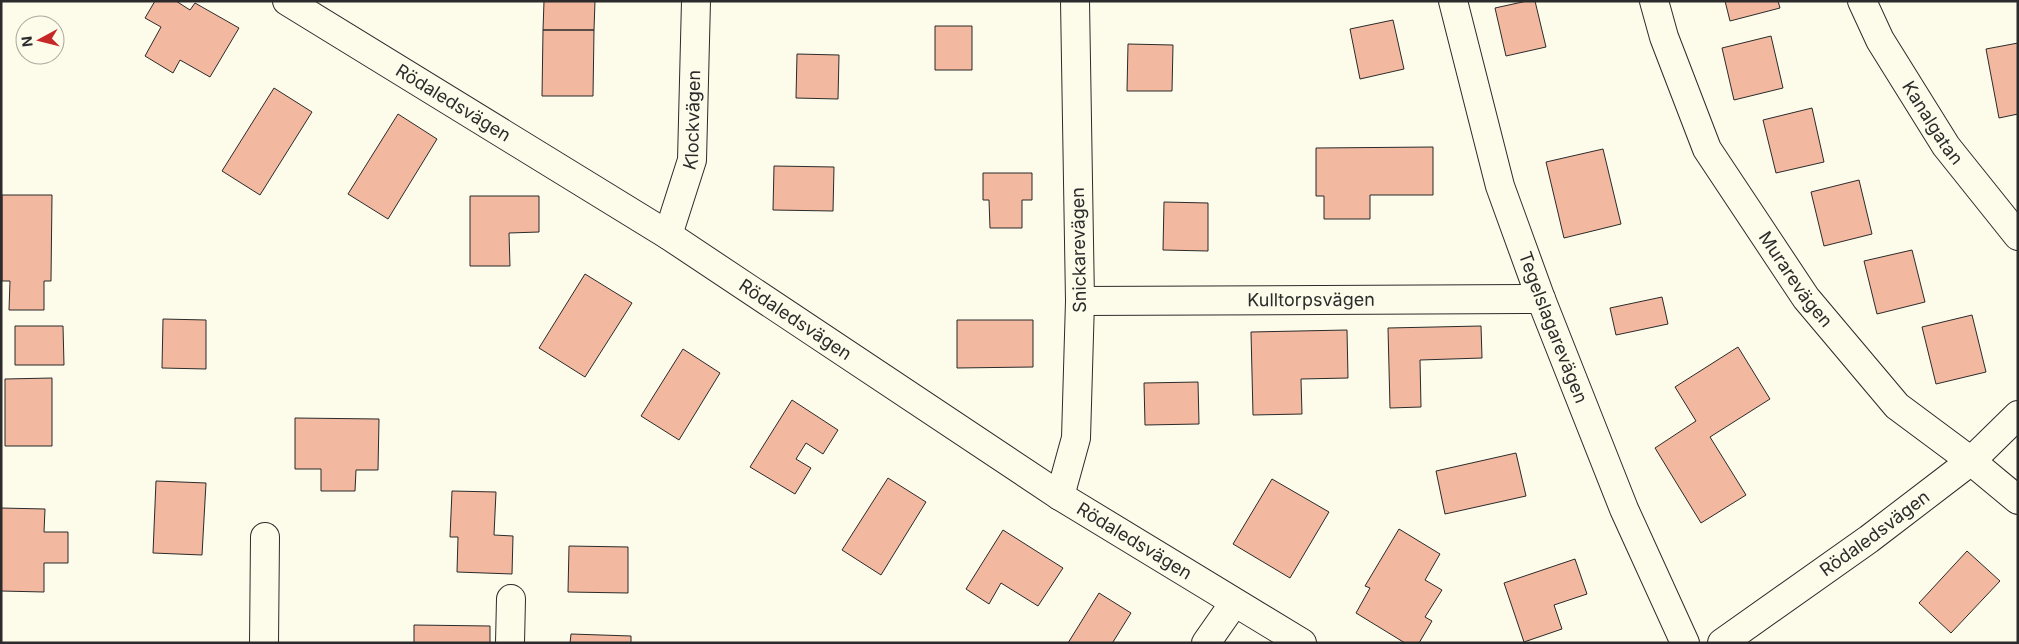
<svg xmlns="http://www.w3.org/2000/svg" width="2019" height="644" font-family="Inter,sans-serif">
<rect width="100%" height="100%" fill="#fdfbea"/>
<path fill="#f2b8a0" stroke="#2b2b2b" d="M155 1H176L190 10 195 3 239 28 210 77 180 60 173 73 145 56 161 27 145 18Z
M544 1H595L594 30H543Z
M1527 1H1535L1546 47 1506 56 1495 8Z
M1725 1H1778L1780 8 1730 21Z
M1393 20 1404 69 1360 79 1350 29Z
M935 26H972V70H935Z
M543 30H594L593 96H542Z
M1771 36 1783 88 1734 100 1722 48Z
M2018 43V114L1999 118 1986 49Z
M1128 44 1173 45 1172 91H1127Z
M797 54 839 55 838 99 796 98Z
M274 88 312 112 260 195 222 171Z
M1812 108 1824 162 1776 173 1763 120Z
M398 114 437 139 388 219 348 194Z
M1433 147V195H1370V219H1324V196H1316V148Z
M1603 149 1621 224 1564 238 1546 162Z
M774 166 834 167 833 211 773 210Z
M983 173H1032V200H1022V228H990L989 200H983Z
M1859 180 1872 234 1824 246 1811 192Z
M2 195H52L51 281H44V310H9L10 281H2Z
M470 196H539V232L509 233 510 266H470Z
M1164 202 1208 203V251L1163 250Z
M1912 250 1925 302 1877 314 1864 261Z
M585 274 632 303 585 377 539 348Z
M1662 297 1668 324 1616 335 1610 308Z
M1972 315 1986 372 1936 384 1922 327Z
M163 319 206 320V369L162 368Z
M957 320H1033V367L957 368Z
M15 326H63L64 365H15Z
M1481 326 1482 358 1420 360 1421 407 1390 408 1388 328Z
M1347 330 1348 378 1301 379 1302 414 1253 415 1251 332Z
M1738 347 1770 399 1710 437 1746 495 1701 523 1655 448 1696 421 1675 387Z
M683 349 720 373 679 440 641 416Z
M52 378V446H5V379Z
M1198 382 1199 424 1145 425 1144 383Z
M792 400 838 430 823 454 806 443 796 459 811 468 795 494 750 467Z
M295 418 379 419 378 470H356L355 491H321V469H295Z
M1516 453 1526 496 1445 514 1436 471Z
M888 478 926 502 881 575 842 550Z
M1272 479 1329 512 1290 578 1233 544Z
M156 481 206 483 202 555 153 553Z
M452 491 496 492 494 535 513 536 512 574 457 572 458 537H450Z
M1 508 45 509 44 532H68V563H44V592L1 591Z
M1399 529 1440 554 1425 580 1442 590 1425 617 1432 621 1419 643H1405L1356 613 1370 588 1365 586Z
M1003 530 1063 568 1038 606 1001 583 989 604 966 589Z
M569 546 628 547V593L568 592Z
M1967 551 2000 581 1951 633 1919 603Z
M1575 559 1587 594 1554 605 1562 629 1524 642 1504 583Z
M1099 593 1131 613 1113 642 1115 643H1068Z
M414 625 490 626V643H414Z
M571 634 631 636V643H570Z"/>
<g fill="none" stroke-linecap="round" stroke-linejoin="round">
<defs>
<g id="minor">
<path id="s1" d="M287 1 668 235 1060 496 1302 643"/>
<path id="s2" d="M1453 1 1500 186 1541 299 1624 509 1685 643"/>
<path id="s3" d="M1654 1 1664 37 1707 149 1806 298 1897 406 1971 461 2018 500"/>
<path id="s4" d="M668 235 692 160 696 1"/>
<path id="s5" d="M1080 301 1541 299"/>
<path d="M1060 496 1076 438 1080 301 1075 1"/>
<path d="M264 643 265 537"/>
<path d="M510 643 511 599"/>
<path d="M1206 643 1234 603"/>
<path id="s6" d="M1722 643 1869 539 1971 461 2018 415"/>
</g>
<g id="tertiary">
<path id="s7" d="M1862 1 1880 40 1946 146 2018 236"/>
</g>
</defs>
<use href="#minor" stroke="#2b2b2b" stroke-width="30"/>
<use href="#tertiary" stroke="#2b2b2b" stroke-width="30"/>
<use href="#minor" stroke="#fdfbea" stroke-width="28"/>
<use href="#tertiary" stroke="#fdfbea" stroke-width="28"/>
</g>
<g text-anchor="middle" stroke-width="4" stroke-linejoin="round" paint-order="stroke">
<g font-size="18" fill="#2b2b2b" stroke="#fdfbea">
<text dy="6" stroke="none"><textPath href="#s1" startOffset="195">Rödaledsvägen</textPath></text>
<text dy="6" stroke="none"><textPath href="#s4" startOffset="119">Klockvägen</textPath></text>
<text dy="6" stroke="none"><textPath href="#s7" startOffset="141">Kanalgatan</textPath></text>
<text transform="translate(1079 250) rotate(-91)" y="6">Snickarevägen</text>
<text dy="6" stroke="none"><textPath href="#s3" startOffset="315">Murarevägen</textPath></text>
<text dy="6" stroke="none"><textPath href="#s5" startOffset="231">Kulltorpsvägen</textPath></text>
<text dy="6" stroke="none"><textPath href="#s1" startOffset="600">Rödaledsvägen</textPath></text>
<text dy="6" stroke="none"><textPath href="#s2" startOffset="342">Tegelslagarevägen</textPath></text>
<text dy="6" stroke="none"><textPath href="#s6" startOffset="188">Rödaledsvägen</textPath></text>
<text dy="6" stroke="none"><textPath href="#s1" startOffset="1005">Rödaledsvägen</textPath></text>
</g>
</g>
<rect width="2019" height="644" fill="none" stroke="#2b2b2b" stroke-width="5"/>
<g transform="translate(40 40) rotate(263)"><circle r="24" fill="#fdfbea" stroke="#a9a89e"/>
<path d="M0-4L9 19L0 12L-9 19Z" fill="#c62828"/>
<text y="-8" font-size="14" font-weight="bold" text-anchor="middle" fill="#2b2b2b">N</text>
</g>
</svg>
